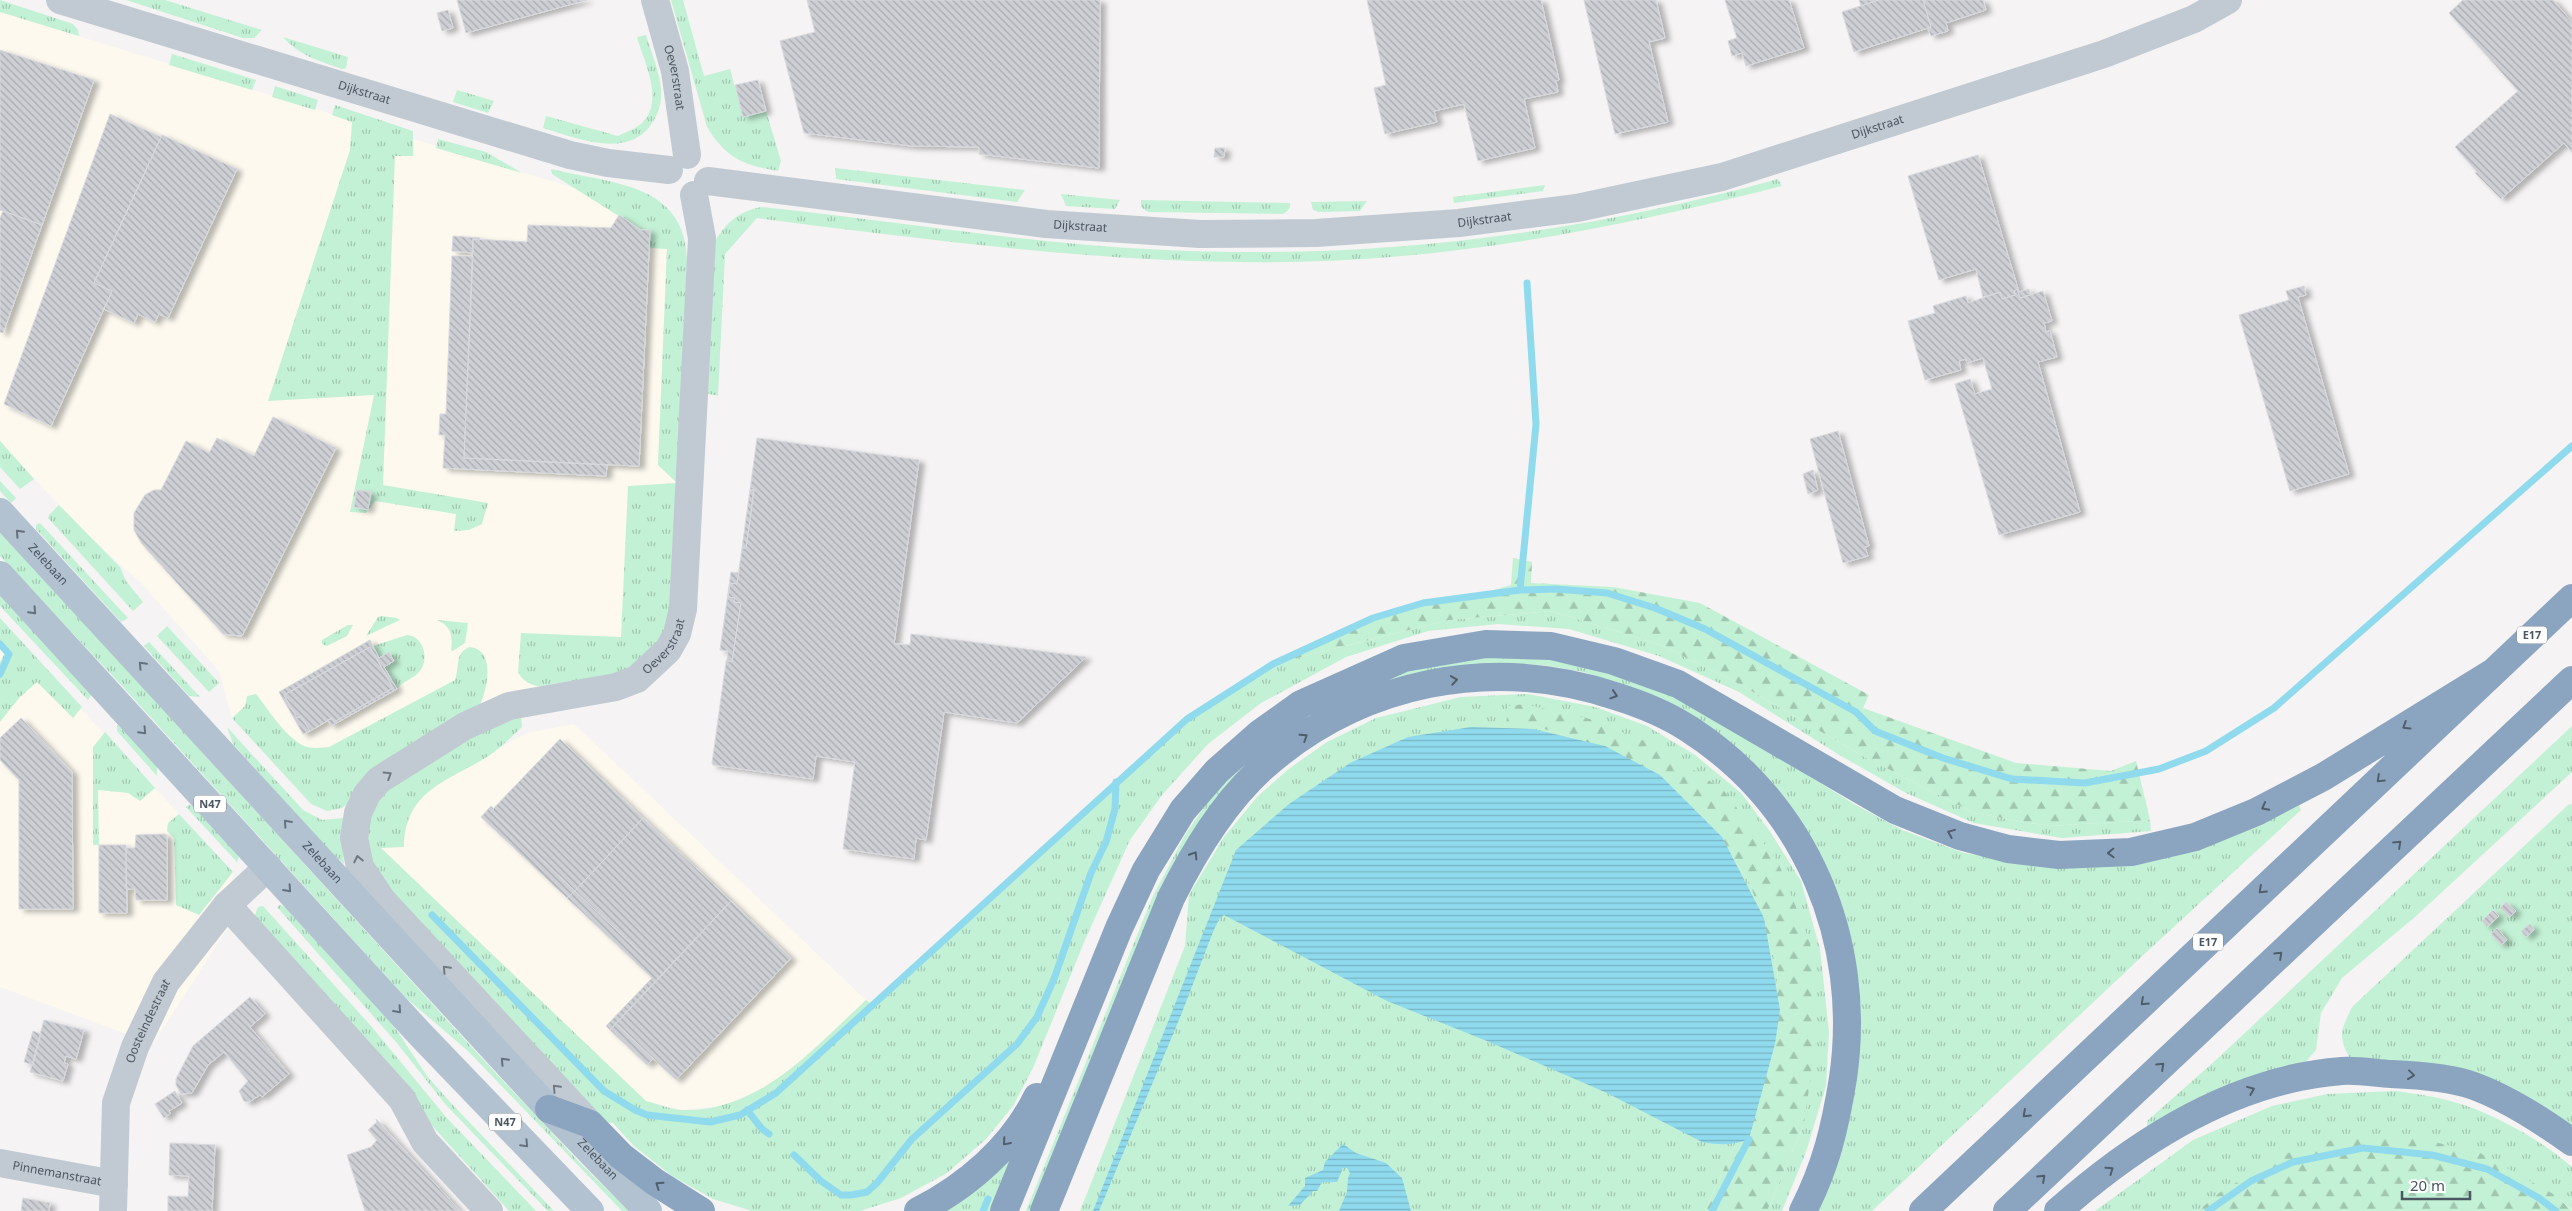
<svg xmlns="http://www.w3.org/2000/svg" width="2572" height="1211" font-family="'Noto Sans',sans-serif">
<defs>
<pattern id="grass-tufts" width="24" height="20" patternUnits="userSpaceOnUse" patternTransform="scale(1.25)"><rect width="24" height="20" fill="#c3f1d5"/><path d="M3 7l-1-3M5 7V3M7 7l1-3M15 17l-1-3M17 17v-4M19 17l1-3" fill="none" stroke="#a0c6b0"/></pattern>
<pattern id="forest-firs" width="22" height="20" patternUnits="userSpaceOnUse" patternTransform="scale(1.25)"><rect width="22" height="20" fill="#c3f1d5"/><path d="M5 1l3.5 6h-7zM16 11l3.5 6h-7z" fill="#a0c6b0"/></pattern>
<pattern id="water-rules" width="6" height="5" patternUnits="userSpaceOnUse" patternTransform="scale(1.25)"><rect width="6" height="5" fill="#90daee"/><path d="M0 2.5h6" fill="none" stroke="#78b4c4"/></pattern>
<pattern id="building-back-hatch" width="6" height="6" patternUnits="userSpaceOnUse" patternTransform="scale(1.25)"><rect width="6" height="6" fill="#cdcfd5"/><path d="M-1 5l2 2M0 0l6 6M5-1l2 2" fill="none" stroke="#a8abb0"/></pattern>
<filter id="shadow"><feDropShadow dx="5.5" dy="3" stdDeviation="2.5" flood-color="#0004"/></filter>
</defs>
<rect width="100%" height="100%" fill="#f5f3f3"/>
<path fill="#fdf9ef" d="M0 12 577 189 641 230H650L667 248 658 465 677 483 671 614 556 683 540 686 465 719 342 808 327 811 311 804 232 718 219 671 142 584 80 528 0 441Z
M0 622 233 872 229 926 153 1044 0 987Z
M574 724 866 1000 790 1071 768 1086 722 1106 682 1110 646 1101 381 848 436 781 527 733Z"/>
<path fill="url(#grass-tufts)" d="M0 0 73 24 78 30 79 36 0 12Z
M126 0H165L262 30 254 38H243Z
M671 0H683L704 76 730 69 743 117 766 111 781 161 778 171C743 165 726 158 707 127Z
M646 35C651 52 660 72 661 90 662 102 659 113 652 123 629 160 576 138 543 128L546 116 618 136C625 132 636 129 642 123 665 101 644 62 637 37Z
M283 37 348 57 346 68 342 69C319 61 300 56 283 37Z
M172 54 256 80 252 90 169 65Z
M275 86 318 100 315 110 272 97Z
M457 90 494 101 488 113 453 102Z
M335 105 413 131V156H395L383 485 488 503 482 524 469 530 454 531 456 514 375 501 366 513 350 512 374 395 268 401 350 150 352 122 332 115Z
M438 139 486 152 522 173 436 148Z
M835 168 1025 190 1017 202 836 179Z
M551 169C611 184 687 182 687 263L673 593C670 619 663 645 641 661 618 678 587 679 559 683 553 683 546 686 540 686 530 686 523 680 518 673L521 633 621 637 628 486 677 483 658 465 667 249 649 248V230H641L552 174Z
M1778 179 1782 186C1633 224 1480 255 1326 261 1135 268 947 242 757 218L725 254 718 396 705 393 715 241C727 222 738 212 761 207 896 221 1030 244 1166 250 1371 260 1581 234 1778 179Z
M1545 185 1543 191 1454 203 1453 197Z
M1061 194 1120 200 1115 209 1066 206Z
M1141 200 1290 203C1291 208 1288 211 1283 214L1148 212 1141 207Z
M1367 201 1360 211 1319 212 1313 210 1311 202Z
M0 441 34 479 20 489 0 467Z
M0 481 16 498 11 503 0 491Z
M59 505 120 567 126 581 143 602 133 611 48 518 49 515Z
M40 523 128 618 121 622 36 529V525Z
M0 531 478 1054 578 1161 629 1211H622L468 1051 405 997 124 688 0 556Z
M0 595 92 694 88 700 0 606Z
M1551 611 1661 645 1741 685 1861 755 1974 813 2049 826 2150 820 2151 831 2062 838 1974 823 1906 793 1841 756 1739 692 1659 656 1569 629 1498 624 1428 631 1346 657 1261 703 1208 744 1162 795 1130 840 1085 940 1033 1068 1013 1106 986 1139 947 1173 901 1198 860 1211H752L713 1199 672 1176 634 1146 613 1123 602 1122 375 874C372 861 367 846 366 833 366 828 369 823 371 818 389 765 474 737 521 715L522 727C511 737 500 749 487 757 446 782 405 791 404 847L381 848 646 1101C658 1104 672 1110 684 1110 761 1111 814 1048 866 1000L872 1005 1187 719 1273 664 1449 620Z
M382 616 397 618 400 620 366 636 378 617Z
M0 618 82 707 73 718 37 682 19 698 0 722V662L6 651 0 644Z
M437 620 468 623 465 643 453 651 451 650C453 636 451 626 437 620Z
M348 625H353L347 636 327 646 322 644V640Z
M167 626 219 683 209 692 157 636Z
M407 635C424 636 430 660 419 672 413 679 403 681 397 689L384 667 394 661 389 653 379 658 373 646Z
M149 642 200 697 189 696 144 646Z
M469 647C497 649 487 691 479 707L342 808 327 811 311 804 232 718 245 706 247 696 256 694C269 710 283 734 302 745 310 749 320 748 329 747L455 680C460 667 454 654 469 647Z
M1474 657H1552L1593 665 1691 703 1854 804 1902 830 1964 853 2028 863 2106 866 2165 858 2190 852 2234 836 2292 805 2298 803 2301 810 2153 946 1872 1211H1816L1856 964 1845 916 1823 861 1789 804 1748 759 1629 686 1583 672 1544 665 1506 664 1460 667 1418 674 1226 791 1032 1211H1026L1152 898 1185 835 1206 804 1235 769 1311 709 1378 677Z
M1528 694 1595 707 1647 726 1695 755 1741 793 1769 830 1801 881 1820 949 1829 1032 1826 1086 1806 1152 1782 1211H1767L1804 1124 1778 862 1590 719 1506 725H1532L1597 746 1651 772 1709 823 1750 883 1778 971 1765 1077 1705 1211H1080L1185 946 1189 895 1224 837 1257 797 1290 768 1327 742 1376 718 1461 697Z
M117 725H120L157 765V776L117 731Z
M2572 726V772L2415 917 2342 978 2321 1013 2316 1050 2302 1066 2147 1127V1121L2217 1059Z
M227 727 303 810 322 820 344 818 341 835 344 864 330 852 233 744Z
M105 732 155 788 140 801 128 793 98 790 99 845H93V747Z
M2572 804V1129L2351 1060C2337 1037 2341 1030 2352 1007L2568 805Z
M189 805 195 807 235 851 239 857 237 862 186 807Z
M179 814 233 872 199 915 176 905 174 838 167 831 168 823Z
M280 905 285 907 392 1023 427 1076 450 1102 554 1211H548L446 1105 396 1042 277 907Z
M263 906 371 1026 446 1117 536 1211H509L418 1110 253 920 258 907Z
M2396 1091C2415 1094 2435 1096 2454 1102 2493 1113 2541 1140 2572 1167V1210L2555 1195 2219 1193 2198 1211H2095L2193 1140 2272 1106 2327 1094Z
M1018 1147 992 1211H945C974 1194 997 1172 1018 1147Z"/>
<path fill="url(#forest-firs)" d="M1513 558 1532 562 1531 583 1613 587 1700 603 1869 695 1863 708 2016 763 2111 771 2136 761 2150 820 2049 826 1974 813 1861 755 1741 685 1661 645 1551 611 1449 620 1273 664 1373 618 1423 603 1474 596 1511 585Z
M1524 704 1590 719 1664 749 1724 791 1778 862 1810 942 1817 1031 1804 1124 1767 1211H1705L1765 1077 1778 971 1750 883 1709 823 1651 772 1597 746 1532 725H1506L1508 706Z
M2350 1135 2418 1138 2480 1153 2555 1195 2572 1211H2198L2219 1193 2284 1154Z"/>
<path fill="url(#water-rules)" d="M1471 727 1533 729 1605 746 1660 775 1722 837 1764 918 1780 1010 1775 1044 1749 1139C1733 1146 1718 1145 1702 1142L1607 1093 1487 1041 1387 1001 1224 915 1219 919 1213 932 1181 1015 1099 1211H1093L1236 850 1289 804 1350 763 1408 737Z
M1343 1144 1356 1153 1386 1163 1402 1178 1411 1211H1339L1347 1192 1348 1178 1350 1173 1347 1168H1343L1337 1182H1322L1317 1191H1313L1300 1205 1288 1206 1305 1186V1178L1323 1170 1325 1162Z"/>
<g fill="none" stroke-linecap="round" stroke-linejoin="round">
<path stroke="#90daee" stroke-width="7" d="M1520 590 1536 424 1527 283
M0 644 9 654 0 674
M432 915 604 1091 635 1110 647 1115 710 1122 740 1115 776 1093 1187 719 1273 664 1373 618 1423 603 1520 590 1556 589 1607 593 1655 608 1705 629 1856 712 1875 731 1943 758 2012 779 2085 783 2159 769 2206 751 2274 708 2572 446
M747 1110 762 1129 769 1134
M794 1155 821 1181 841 1195H851L867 1192 877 1183 912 1139 1017 1044 1037 1017 1054 979 1091 873 1106 842 1115 809 1116 782
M983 1211 988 1199
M1712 1211 1749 1139
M2208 1211 2251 1181 2293 1162 2363 1148 2432 1155 2487 1169 2539 1198 2556 1211"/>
</g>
<path fill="url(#building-back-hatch)" stroke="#d7d9de" filter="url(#shadow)" d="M457 0H587L466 33Z
M807 0H1100L1099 168 979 154V147L912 146 804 133 780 41 815 32Z
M1367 0H1541L1559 80 1556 81 1558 92 1524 99 1535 148 1478 161 1464 104 1434 111 1437 122 1385 134 1374 88 1386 85Z
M1584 0H1656L1665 38 1649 42 1668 122 1615 134Z
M1725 0H1789L1804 48 1746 66 1742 53 1732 56 1728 41 1737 38Z
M1859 0H1879L1861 6Z
M1879 0H1923L1931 27 1854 52 1842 12Z
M1923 0H1983L1986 10 1946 23 1948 31 1931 36 1928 29 1931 27Z
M2463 0H2553L2572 22V152L2564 143 2501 199 2475 173 2477 172 2455 147 2518 91 2449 13Z
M448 10 453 28 442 31 437 13Z
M0 50 94 80 42 225 0 210Z
M758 80 766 111 743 117 735 85Z
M110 114 161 137 94 283 112 291 51 426 4 404Z
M162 135 237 169 168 318 159 314 155 322 138 314 134 323 104 309 112 291 94 283Z
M1215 148H1225L1224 157H1214Z
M1978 155 2019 292 2029 289 2030 295 2020 298 2017 289 2014 291 2015 295 2002 299 2000 292 1983 297 1976 269 1939 280 1908 176Z
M3 211 42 225 3 333 0 332V218Z
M619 215 641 230H650L639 466 464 458 473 239 527 242 528 225 611 228Z
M453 236 480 238V240L473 239V253L452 251Z
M452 256H473L464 458 607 465 606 476 443 468 445 435H439L440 414H446Z
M2304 286 2306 295 2298 297 2349 474 2290 491 2239 315 2289 300 2286 291Z
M2017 289 2020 298 2043 291 2052 321 2044 323 2046 332 2050 331 2057 357 2038 362 2080 512 1999 535 1955 384 1970 379 1975 394 1992 389 1983 358 1967 363 1966 359 1959 361 1961 370 1925 380 1908 321 1935 313 1933 306 1966 296 1968 303 2000 292 2002 299 2015 295 2014 291Z
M273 417 336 448 242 636 223 634 142 544 134 530V513L145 495 154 490H161L186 441 209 453 217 438 254 456Z
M1838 431 1869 546 1865 547 1868 556 1843 563 1810 439Z
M757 438 919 460 894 644 910 645 911 634 1086 657 1017 723 944 712 926 840 916 838 914 859 843 849 855 762 816 756 813 779 713 765 712 763 726 662V660L732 662 741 603 734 602 735 598 728 597 730 583 737 584 742 548H746L754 490H750Z
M1813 470 1818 490 1808 494 1803 474Z
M357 490 371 492 368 510 354 507Z
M750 490H754L746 548H742Z
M731 572 739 573 737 584 730 583 728 597 735 598 734 602 741 603 732 662 727 661 728 651 720 650Z
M370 640 379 658 389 652 394 661 384 667 397 689 331 726 328 720 332 718 334 722 393 688 370 647 284 695 297 718 301 716 310 731 303 734 279 692Z
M370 647 393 688 334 722 332 718 310 731 301 716 297 718 284 695Z
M21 718 72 772 73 909H19V780L0 760V738Z
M560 739 643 818 575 891 491 811Z
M491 806 494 809 491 811 575 891 567 898 481 817Z
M643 818 731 901 663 974 575 891Z
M165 834 167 836V900H136L135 889H126V848H135L136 835Z
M99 845H126L127 913H99Z
M575 891 663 974 610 1030 606 1026 652 978 567 898Z
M731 901 791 958 676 1080 616 1023Z
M2506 902 2516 911 2510 917 2500 908Z
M2493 910 2499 916 2487 927 2482 921Z
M2530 924 2534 930 2526 937 2521 931Z
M2497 928 2507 940 2501 945 2491 934Z
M250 997 265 1014 250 1027 289 1074 262 1097 260 1095 249 1102 244 1101 239 1091 248 1081 224 1052 208 1065 192 1093 181 1094 176 1085V1079L193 1046Z
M44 1020 84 1030 76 1059 66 1056 64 1063 68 1064 63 1081 30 1072Z
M616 1023 653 1059 647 1065 610 1030Z
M33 1031 41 1034 33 1065 24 1062Z
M175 1091 182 1103 169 1111 171 1113 164 1118 155 1104Z
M376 1119 460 1211H365L347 1155 371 1147 377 1140 368 1130 377 1122Z
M170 1143 215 1145 212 1211H168V1196L188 1197 189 1176 169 1175Z
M23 1198 50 1203 49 1211H21Z"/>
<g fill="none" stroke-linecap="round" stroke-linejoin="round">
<g stroke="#c1cad2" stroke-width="28">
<path id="s1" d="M60 0 570 155 608 163 669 170"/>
<path id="s2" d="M655 0 675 71 687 155"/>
<path id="s3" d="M708 181 1046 224 1200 234 1316 233 1459 223 1577 208 1722 177 2104 54 2194 19 2228 0"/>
<path d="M227 905 402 1099 425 1142 489 1211"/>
<path id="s4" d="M590 1124 382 900 360 867 354 838 358 813 367 794 379 780 465 726 509 706 616 687 637 679 668 650 677 634 683 609 702 238 694 195"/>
<path id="s5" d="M0 1163 114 1184"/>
<path id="s6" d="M113 1211 116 1103 135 1047 166 982 227 905 268 867"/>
</g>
<g stroke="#b3c2d1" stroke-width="28">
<path id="s7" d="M0 512 549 1109 648 1211"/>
<path d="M0 575 419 1033 590 1211"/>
</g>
<path stroke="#8ba5c1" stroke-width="28" d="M549 1109 590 1124 621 1156 655 1182 701 1211
M918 1211C966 1187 1013 1147 1037 1097
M1004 1211 1119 928 1146 870 1183 810 1217 771 1259 734 1301 704 1404 658 1486 644 1551 646 1614 661 1678 684 1895 810 1960 836 2008 849 2059 855 2131 852 2195 837 2256 812 2323 777 2492 673
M1044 1211 1171 898C1194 852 1222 805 1261 769 1359 681 1491 655 1615 696 1641 704 1666 714 1689 729 1807 805 1863 941 1843 1078 1835 1128 1826 1166 1803 1211
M1923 1211 2572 598
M2007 1211 2572 680
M2058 1211C2137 1141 2234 1079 2342 1071 2358 1070 2375 1073 2391 1074 2414 1075 2453 1078 2474 1086 2509 1099 2542 1121 2572 1142"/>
</g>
<defs><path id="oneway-chevron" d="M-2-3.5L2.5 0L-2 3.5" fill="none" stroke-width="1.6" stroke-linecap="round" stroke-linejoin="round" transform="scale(1.25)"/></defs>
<g stroke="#64717d">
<use href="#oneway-chevron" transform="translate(19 533) rotate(-133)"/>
<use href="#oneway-chevron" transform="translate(33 611) rotate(47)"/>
<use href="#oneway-chevron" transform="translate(142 665) rotate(-133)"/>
<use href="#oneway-chevron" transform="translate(143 731) rotate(47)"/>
<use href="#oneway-chevron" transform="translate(287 823) rotate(-132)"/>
<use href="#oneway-chevron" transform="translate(288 889) rotate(48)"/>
<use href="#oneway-chevron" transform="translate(398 1010) rotate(48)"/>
<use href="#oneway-chevron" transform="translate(504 1061) rotate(-133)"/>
<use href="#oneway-chevron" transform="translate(525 1144) rotate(46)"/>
</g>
<g stroke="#505e6b">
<use href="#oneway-chevron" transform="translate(1454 680) rotate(-9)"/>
<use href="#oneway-chevron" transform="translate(1614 695) rotate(18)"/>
<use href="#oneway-chevron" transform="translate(2406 726) rotate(148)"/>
<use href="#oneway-chevron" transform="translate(1304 737) rotate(-33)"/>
<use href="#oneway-chevron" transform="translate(2380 779) rotate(137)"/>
<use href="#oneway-chevron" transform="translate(2265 807) rotate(152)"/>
<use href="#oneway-chevron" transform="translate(1951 833) rotate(-158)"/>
<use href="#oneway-chevron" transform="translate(2398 844) rotate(-43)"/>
<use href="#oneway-chevron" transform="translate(2111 853) rotate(178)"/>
<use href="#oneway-chevron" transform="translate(1194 855) rotate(-58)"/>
<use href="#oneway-chevron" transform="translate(2262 890) rotate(137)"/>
<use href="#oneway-chevron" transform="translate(2279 955) rotate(-43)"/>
<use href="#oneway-chevron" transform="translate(2144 1002) rotate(137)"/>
<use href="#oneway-chevron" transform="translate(2161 1066) rotate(-43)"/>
<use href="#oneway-chevron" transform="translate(2411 1075) rotate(7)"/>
<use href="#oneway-chevron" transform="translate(2251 1090) rotate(-22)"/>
<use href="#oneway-chevron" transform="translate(2026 1114) rotate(137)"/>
<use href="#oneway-chevron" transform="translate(1006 1142) rotate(131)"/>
<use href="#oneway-chevron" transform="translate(2110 1170) rotate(-35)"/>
<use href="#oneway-chevron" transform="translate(2042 1178) rotate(-43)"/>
<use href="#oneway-chevron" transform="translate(659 1185) rotate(-145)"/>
</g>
<g stroke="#6e7983">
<use href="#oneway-chevron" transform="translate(388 775) rotate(-32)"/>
<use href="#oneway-chevron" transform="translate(358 859) rotate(-102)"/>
<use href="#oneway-chevron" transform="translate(446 969) rotate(-133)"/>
<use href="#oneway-chevron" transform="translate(556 1088) rotate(-133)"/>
</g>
<g text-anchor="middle" stroke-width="4.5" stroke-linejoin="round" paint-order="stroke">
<g fill="#fff" stroke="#808990" stroke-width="1">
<rect x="2517" y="626.5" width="30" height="17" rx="4"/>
<rect x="194" y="795.5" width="32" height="17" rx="4"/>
<rect x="2193" y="933.5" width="30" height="17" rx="4"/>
<rect x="489" y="1113.5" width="32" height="17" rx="4"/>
</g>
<g font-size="11" font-weight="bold" fill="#4a5661">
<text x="2532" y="639">E17</text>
<text x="210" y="808">N47</text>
<text x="2208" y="946">E17</text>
<text x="505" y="1126">N47</text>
</g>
<g font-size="12" fill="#4a5661" stroke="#fff">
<text dy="4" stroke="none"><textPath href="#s2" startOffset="80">Oeverstraat</textPath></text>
<text dy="4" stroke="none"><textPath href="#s1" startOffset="318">Dijkstraat</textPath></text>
<text dy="4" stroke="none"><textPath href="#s3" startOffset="1185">Dijkstraat</textPath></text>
<text dy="4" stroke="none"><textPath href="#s3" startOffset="780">Dijkstraat</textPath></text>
<text dy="4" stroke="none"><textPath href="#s3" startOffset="375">Dijkstraat</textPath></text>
<text dy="4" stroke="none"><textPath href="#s7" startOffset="71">Zelebaan</textPath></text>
<text dy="4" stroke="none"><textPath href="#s4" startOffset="764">Oeverstraat</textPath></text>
<text dy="4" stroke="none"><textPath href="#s7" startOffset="476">Zelebaan</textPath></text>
<text dy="4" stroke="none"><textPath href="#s6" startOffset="196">Oosteindestraat</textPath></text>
<text dy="4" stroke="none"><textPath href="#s7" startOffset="881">Zelebaan</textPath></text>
<text dy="4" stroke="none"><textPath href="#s5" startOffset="58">Pinnemanstraat</textPath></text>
</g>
</g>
<path d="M2402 1191v8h68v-8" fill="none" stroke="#4a5661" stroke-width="2.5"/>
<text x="2410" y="1191" font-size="15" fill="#4a5661" stroke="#ffffff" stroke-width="4" paint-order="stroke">20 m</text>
</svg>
